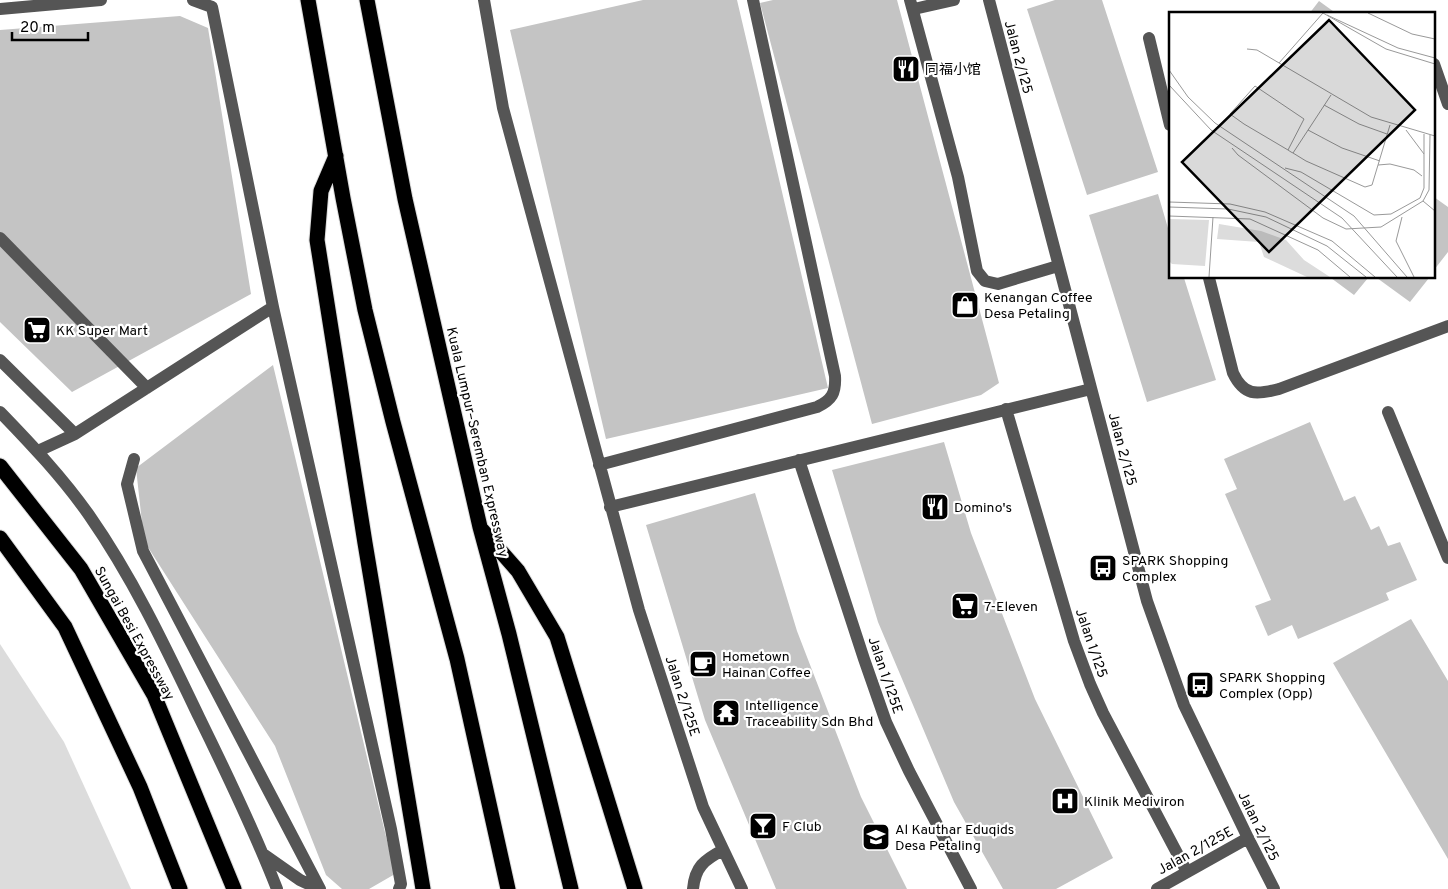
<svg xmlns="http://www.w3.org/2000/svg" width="1448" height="889" font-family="Overpass,'Noto Sans SC',sans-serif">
<rect width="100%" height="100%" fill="#fff"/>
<path fill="#dcdcdc" d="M0 644 64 742 131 889H0Z"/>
<path fill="#c4c4c4" d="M643 0H737L828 388 606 439 510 30Z
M773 0H897L999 383 981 395 872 424 760 3Z
M1055 0H1102L1158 172 1087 195 1027 9Z
M1319 1 1337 14H1309Z
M180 16 208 28 251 294 72 392 0 322V30Z
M1158 194 1170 235V278H1184L1216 380 1147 402 1089 215Z
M1434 197 1448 207V252L1434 270Z
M1331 278H1368L1354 295Z
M1377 278H1429L1410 302Z
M273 365 395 874 369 889H342L326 875 275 746 144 541 136 468Z
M1310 422 1344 501 1355 496 1371 530 1379 526 1388 546 1400 542 1417 580 1386 593 1389 600 1298 639 1292 625 1268 636 1255 606 1271 600 1225 494 1237 489 1224 459Z
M944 442 971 533 1035 699 1113 858 1056 889H1003L954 802 878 622 832 470Z
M755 493 797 631 861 797 907 889H776L705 720 646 525Z
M1411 619 1448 681V859L1333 663Z"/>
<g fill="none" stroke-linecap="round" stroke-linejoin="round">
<defs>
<path id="highway" d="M308 0 343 198 365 310 393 422 457 659 508 889
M367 0 405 199 480 527 509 634 571 889
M336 156 321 191 317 240 365 543 423 889
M0 466 81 569 154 695 234 889
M482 530 518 571 557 637 635 889
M0 538 65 627 140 787 180 889"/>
</defs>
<use href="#highway" stroke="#dbdbdb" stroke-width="17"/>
<path stroke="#555" stroke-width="12" d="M484 0 503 108 639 610 703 807 742 889
M910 0 958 177 977 271 985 281 998 284 1058 266
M989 0 1147 601 1184 705 1248 838 1274 889
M0 9 101 0
M914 9 954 0
M1149 38 1170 125
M1434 64 1448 104
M0 238 147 388
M1209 278 1233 373C1244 396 1256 395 1279 389L1448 326
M273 307 391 829 401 884 399 889
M0 360 75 434
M1006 409 1074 641 1090 684 1103 713 1187 872
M0 412C31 444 63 478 89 515 133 578 166 648 199 717 227 774 254 830 277 889
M1388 412 1448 558
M38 451 75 434 273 307 212 7 193 0
M134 459 127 484 143 551 320 889
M799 460 864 659 886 722 909 771 971 889
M599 465 817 407C832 400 836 393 835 376L753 0
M610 507 1091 389
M263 854 300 880 319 889
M693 889C695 867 704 860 723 850
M1157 889 1248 838"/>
<use href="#highway" stroke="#000" stroke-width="15"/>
</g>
<defs>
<symbol id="restaurant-square" viewBox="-11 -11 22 22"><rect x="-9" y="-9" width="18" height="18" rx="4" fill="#000" stroke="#fff"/><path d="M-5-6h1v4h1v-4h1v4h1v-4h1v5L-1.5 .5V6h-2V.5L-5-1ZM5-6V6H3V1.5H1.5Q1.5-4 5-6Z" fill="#fff"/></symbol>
<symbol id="shop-square" viewBox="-11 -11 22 22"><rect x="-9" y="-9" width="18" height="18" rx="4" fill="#000" stroke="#fff"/><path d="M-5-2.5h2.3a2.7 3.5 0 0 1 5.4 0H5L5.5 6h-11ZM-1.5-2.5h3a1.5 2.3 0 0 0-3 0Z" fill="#fff"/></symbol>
<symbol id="supermarket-square" viewBox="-11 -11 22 22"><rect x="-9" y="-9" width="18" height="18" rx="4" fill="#000" stroke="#fff"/><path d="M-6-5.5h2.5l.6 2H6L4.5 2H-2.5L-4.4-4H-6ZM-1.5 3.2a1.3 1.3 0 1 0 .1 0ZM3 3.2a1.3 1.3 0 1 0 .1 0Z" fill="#fff"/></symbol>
<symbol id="bus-square" viewBox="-11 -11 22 22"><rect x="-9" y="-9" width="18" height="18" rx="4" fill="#000" stroke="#fff"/><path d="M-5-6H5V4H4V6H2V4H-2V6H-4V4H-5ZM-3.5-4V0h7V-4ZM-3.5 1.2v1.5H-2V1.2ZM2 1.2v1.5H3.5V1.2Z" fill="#fff"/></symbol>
<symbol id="cafe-square" viewBox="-11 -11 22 22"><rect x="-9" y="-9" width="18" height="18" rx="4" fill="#000" stroke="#fff"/><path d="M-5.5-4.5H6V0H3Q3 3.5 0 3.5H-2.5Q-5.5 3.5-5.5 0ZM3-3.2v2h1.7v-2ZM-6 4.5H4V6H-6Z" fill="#fff"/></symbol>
<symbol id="temple-square" viewBox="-11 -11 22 22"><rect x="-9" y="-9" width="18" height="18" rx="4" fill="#000" stroke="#fff"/><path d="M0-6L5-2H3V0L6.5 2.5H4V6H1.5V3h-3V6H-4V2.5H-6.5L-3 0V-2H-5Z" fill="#fff"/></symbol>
<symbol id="hospital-square" viewBox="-11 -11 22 22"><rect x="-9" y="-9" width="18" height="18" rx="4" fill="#000" stroke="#fff"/><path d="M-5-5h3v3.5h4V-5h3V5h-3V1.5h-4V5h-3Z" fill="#fff"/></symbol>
<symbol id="bar-square" viewBox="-11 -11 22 22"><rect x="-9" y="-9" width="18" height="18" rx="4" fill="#000" stroke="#fff"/><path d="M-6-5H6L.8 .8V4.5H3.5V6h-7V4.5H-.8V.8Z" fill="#fff"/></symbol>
<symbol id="school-square" viewBox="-11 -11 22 22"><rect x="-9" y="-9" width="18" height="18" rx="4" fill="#000" stroke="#fff"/><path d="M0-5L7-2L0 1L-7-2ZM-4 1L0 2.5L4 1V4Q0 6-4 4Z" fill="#fff"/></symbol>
</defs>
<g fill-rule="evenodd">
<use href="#restaurant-square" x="890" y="53" width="32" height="32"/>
<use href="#shop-square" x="949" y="289" width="32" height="32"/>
<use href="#supermarket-square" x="21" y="314" width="32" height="32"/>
<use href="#restaurant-square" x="919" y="491" width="32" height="32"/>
<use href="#bus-square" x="1087" y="552" width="32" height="32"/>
<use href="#supermarket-square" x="949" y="590" width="32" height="32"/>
<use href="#cafe-square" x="687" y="648" width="32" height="32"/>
<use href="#bus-square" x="1184" y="669" width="32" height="32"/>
<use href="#temple-square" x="710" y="697" width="32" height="32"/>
<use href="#hospital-square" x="1049" y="785" width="32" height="32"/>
<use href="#bar-square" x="747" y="810" width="32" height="32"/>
<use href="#school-square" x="860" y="821" width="32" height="32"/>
</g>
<g text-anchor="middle" stroke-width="4.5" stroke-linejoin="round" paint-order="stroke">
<g font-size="14" fill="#000" stroke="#fff">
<text transform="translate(1019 57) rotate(75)" y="5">Jalan 2/125</text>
<text transform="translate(478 442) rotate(77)" y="5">Kuala Lumpur–Seremban Expressway</text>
<text transform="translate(1123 449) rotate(75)" y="5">Jalan 2/125</text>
<text transform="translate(135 633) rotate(61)" y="5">Sungai Besi Expressway</text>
<text transform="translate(1092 643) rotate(71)" y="5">Jalan 1/125</text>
<text transform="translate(886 675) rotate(71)" y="5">Jalan 1/125E</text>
<text transform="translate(683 696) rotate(72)" y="5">Jalan 2/125E</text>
<text transform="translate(1259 826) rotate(64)" y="5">Jalan 2/125</text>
<text transform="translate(1195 850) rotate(-29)" y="5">Jalan 2/125E</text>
</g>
<g font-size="14" fill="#000" stroke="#fff" text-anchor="start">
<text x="925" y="74">同福小馆</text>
<text x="984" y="302">Kenangan Coffee<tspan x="984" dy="16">Desa Petaling</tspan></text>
<text x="56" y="335">KK Super Mart</text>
<text x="954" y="512">Domino's</text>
<text x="1122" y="565">SPARK Shopping<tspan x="1122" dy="16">Complex</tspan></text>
<text x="984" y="611">7-Eleven</text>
<text x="722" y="661">Hometown<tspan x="722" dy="16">Hainan Coffee</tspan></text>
<text x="1219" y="682">SPARK Shopping<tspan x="1219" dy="16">Complex (Opp)</tspan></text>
<text x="745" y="710">Intelligence<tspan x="745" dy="16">Traceability Sdn Bhd</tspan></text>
<text x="1084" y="806">Klinik Mediviron</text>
<text x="782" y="831">F Club</text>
<text x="895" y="834">Al Kauthar Eduqids<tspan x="895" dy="16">Desa Petaling</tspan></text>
</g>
</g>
<g transform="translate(1169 12)">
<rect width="266" height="266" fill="#fff"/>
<path d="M0 207 40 208 36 254 3 252 0 249ZM50 212 92 219 117 228 135 248 161 265H138L95 245 90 230 48 227Z" fill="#dcdcdc"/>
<path fill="none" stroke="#999" stroke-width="1" d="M154 1 217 37 266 52M199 1 243 22 266 27M158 3 229 36 266 46M78 37 88 38 202 105 266 124M110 51 154 1M0 58 19 85 46 111 185 204 238 265M0 73 42 118 173 206 228 265M155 93 190 112 218 122M139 118 173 136 211 149M237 118 255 142M261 123 260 178 254 189 266 199M63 136 69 143 154 206 177 217 212 215 254 189M119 138 135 107 86 74 61 102 75 112 119 138 122 140 124 141 137 149 196 175 203 173 221 113M124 141 162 83M209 153 221 152 245 158 253 164M116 156 132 160 205 203 222 202 251 186M251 186 255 176V122M0 190 61 192 96 200 163 229 206 265M0 195 59 197 97 205 158 234 197 265M0 204 81 207 149 238 181 265M233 205 227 229 245 265M40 265 44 205"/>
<path fill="#000" fill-opacity="0.15" stroke="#000" stroke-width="2.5" d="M160 8 246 98 100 240 13 150Z"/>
<rect width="266" height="266" fill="none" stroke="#000" stroke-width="2.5"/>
</g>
<path d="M12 32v8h76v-8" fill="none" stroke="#000000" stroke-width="2.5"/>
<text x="20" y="32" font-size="15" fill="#000000" stroke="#ffffff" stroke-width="4" paint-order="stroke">20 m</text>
</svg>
